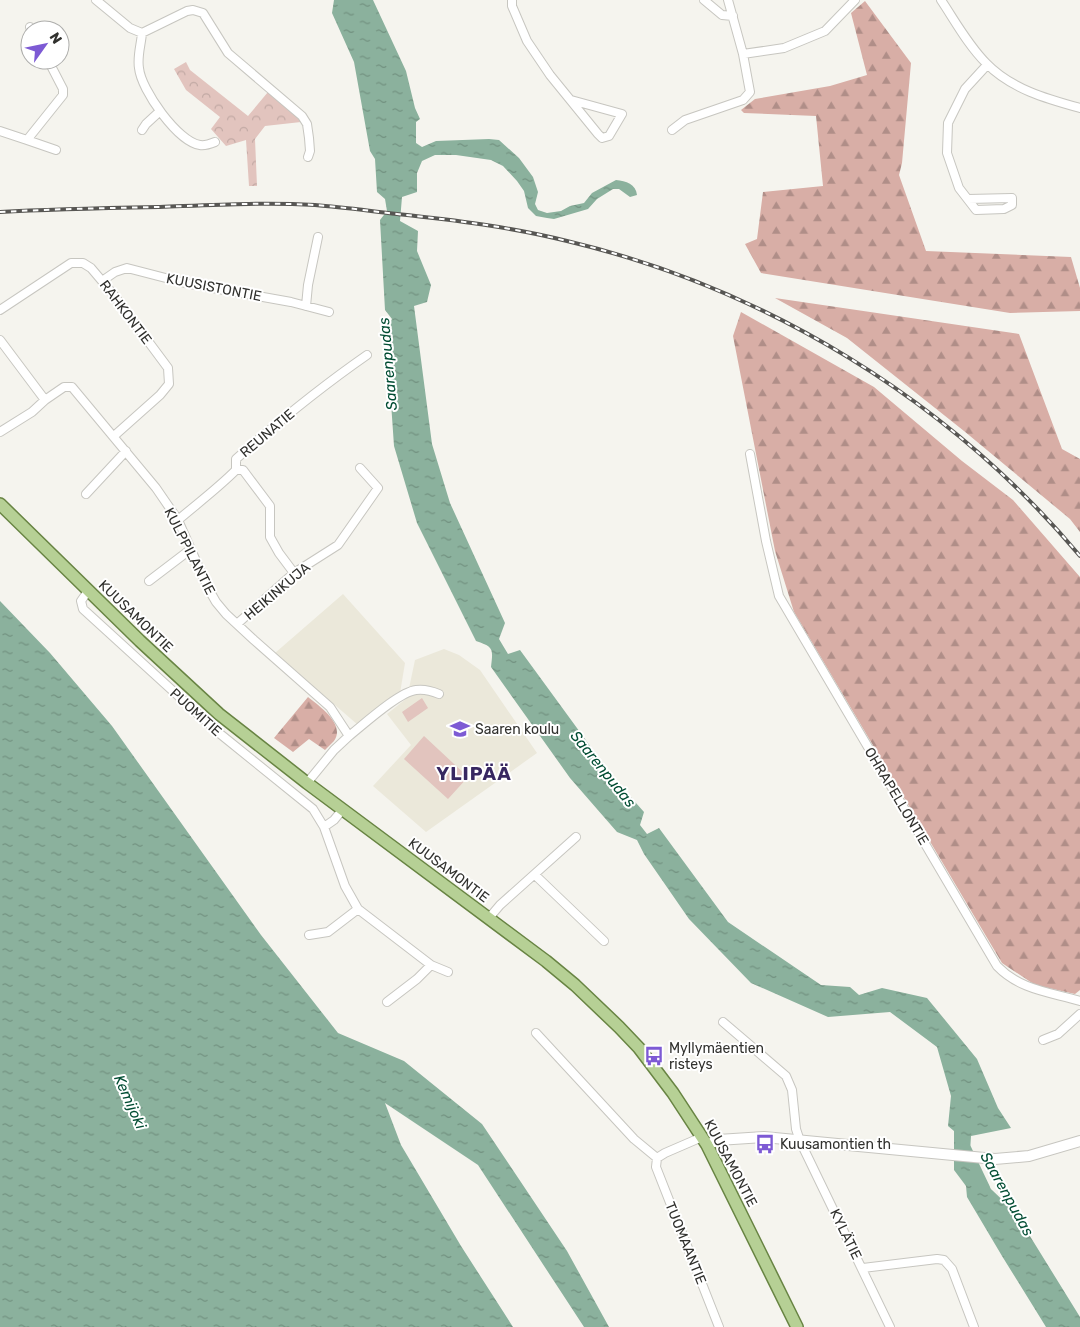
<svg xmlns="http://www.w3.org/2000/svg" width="1080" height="1327" font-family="Rubik,sans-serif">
<defs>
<pattern id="forest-firs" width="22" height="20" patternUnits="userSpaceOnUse" patternTransform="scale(1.25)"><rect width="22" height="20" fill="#d8aea6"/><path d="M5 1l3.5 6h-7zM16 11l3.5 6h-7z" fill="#b08e88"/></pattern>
<pattern id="park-crowns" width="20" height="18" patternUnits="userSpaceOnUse" patternTransform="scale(1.25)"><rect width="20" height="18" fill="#e2c4be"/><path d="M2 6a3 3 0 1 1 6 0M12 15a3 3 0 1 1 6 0" fill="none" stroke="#c2a9a4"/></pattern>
<pattern id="water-ripples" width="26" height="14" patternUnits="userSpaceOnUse" patternTransform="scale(1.25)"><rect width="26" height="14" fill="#8bb19d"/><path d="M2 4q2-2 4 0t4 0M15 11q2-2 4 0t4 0" fill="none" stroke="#729180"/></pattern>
</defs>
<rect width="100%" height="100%" fill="#f5f4ee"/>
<path fill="#ebe8da" d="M343 594 405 663 400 693 358 725 275 653Z
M444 649 459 655 480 670 537 753 426 832 373 786 411 745 387 714 407 698 415 660Z"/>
<path fill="url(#forest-firs)" d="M865 1 911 63 902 163 899 175 926 251 1071 257 1080 288V311L1010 313 761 273 745 244 757 239 763 192 823 186 816 116 744 113 741 110 755 99 830 86 867 75 851 13Z
M775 298 1019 334 1062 449 1080 459V532L1070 519 964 431 847 338Z
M741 312 874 387 962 461 1013 500 1080 577V990L1075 994 1035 985 1002 963 794 612 775 551 733 336Z
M308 697C319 706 346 724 334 741 331 744 328 747 325 750L309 739 293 752 274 738Z"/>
<path fill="url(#park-crowns)" d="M186 62 190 70 248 116 268 92 298 117 301 122 265 126 255 139 257 186H249L246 140 226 146 211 129 220 117 186 90 174 69Z"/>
<path fill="#e2c4be" d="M422 698 428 708 408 722 402 712Z
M424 736 468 777 448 799 404 759Z"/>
<path fill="url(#water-ripples)" d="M334 0H373L406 71 415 108 420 119 416 122V143L422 147 436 141 489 139 499 140 519 158 533 177 538 192 535 204 538 210 547 213 561 211 570 206 584 203 592 193 616 180C626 181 636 184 637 195L630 197 619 189H613L597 199 588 209 554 219 547 218 536 216 528 208 524 191 517 181 503 166 491 160 456 155H435L422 161 417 173V192L402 197 400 221 418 231 417 251 431 285 427 302 414 306 432 444 450 503 505 623 499 639 508 654 520 650 612 776 644 812 640 825 647 834 659 828 728 922 821 985 850 987 859 995 882 988 927 998 977 1059 998 1108 1011 1128 971 1136 969 1168 1015 1212 1080 1317V1327H1046L1002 1256 967 1197 966 1186 954 1170V1131L948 1126 951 1096 937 1047 890 1012 828 1017 751 983 689 919 644 854 637 840 617 832 570 778 491 667C493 649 494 647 476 641L417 523 394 446 386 330 392 319 385 310 380 220 387 211 385 199 377 192 375 159 370 151 354 62 332 13Z
M0 601 50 653 112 726 261 935 338 1033 404 1061 482 1124 567 1251 609 1327H584L478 1165 385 1103 401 1145 461 1246 513 1327H0Z"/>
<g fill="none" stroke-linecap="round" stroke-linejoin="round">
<path stroke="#8bb19d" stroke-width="11" d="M966 1149 985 1189"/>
<defs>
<path id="minor" d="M96 0 130 28 142 33 187 11 193 10 203 13 228 53 302 116 307 124 309 138 310 151 308 157
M512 0V6L527 41 550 75 598 134 602 138 609 136 622 114 571 100
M704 0 722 15 733 16
M941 0C955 21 968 45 986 63 1011 89 1047 99 1080 108
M30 27 31 30
M142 33C141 45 137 57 139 68 141 90 178 142 200 145 205 146 210 144 215 142
M743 54 784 48 825 31 855 0
M142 130 146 124 159 112
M672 130 685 120 743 100 750 92 743 54 728 0
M0 131 27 140 63 95V89L48 60
M27 140 56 150
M968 199 1012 198V205L1004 209 976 210 959 188 947 153 948 123 965 89 987 65
M102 281 115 272 127 268 185 283 291 302 329 312
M306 306 308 285 318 237
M0 310 71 263H83L91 268 113 294 168 368 169 384 160 395 114 436
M0 340 45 400 64 387H72L156 488 178 520 208 588 216 602 226 614 254 640 330 707 349 736 334 750 307 783
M0 432 32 412 45 400
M750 454 766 541 779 596 997 966C1020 990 1050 992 1080 1001
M236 470H243L270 506V537L279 553 294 573
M86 494 126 451
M178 520C198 503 218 488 236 470V459C278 422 321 387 367 355
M149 581 191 549
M88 591 81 601 83 609 219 733 313 809 324 827 345 886 358 909 431 965 448 972
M237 624 294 573 338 545 378 488 360 468
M349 736C363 725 399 692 416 690 424 689 432 691 439 694
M324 827 334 820 343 809
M535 875 604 941
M489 918 500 905 576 837
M309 935 328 932 358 909
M387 1002 417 979 431 965
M723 1022 786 1076 792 1090 796 1129 800 1141 890 1327
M536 1033 634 1139 657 1158 665 1153 702 1137
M1043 1040 1058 1034 1080 1014
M657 1158 656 1167 719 1327
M863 1268 937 1259 944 1260 952 1269 974 1327"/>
<path id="secondary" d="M707 1145 718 1140 764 1137 995 1159 1029 1156 1080 1141"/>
<path id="primary" d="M0 504 140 641 219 714 307 783 546 961 575 985 619 1027 639 1048 673 1093 707 1145 797 1327"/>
</defs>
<use href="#minor" stroke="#c7c6c0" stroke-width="10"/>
<use href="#secondary" stroke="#c7c6c0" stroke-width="12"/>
<use href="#primary" stroke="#688443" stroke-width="14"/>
<use href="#minor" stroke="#fff" stroke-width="8"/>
<use href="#secondary" stroke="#fff" stroke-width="10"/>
<use href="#primary" stroke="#b6d095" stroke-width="11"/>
<defs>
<path id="rail" d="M0 212C53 209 107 208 160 207 212 205 263 202 315 205 342 207 370 211 397 214 455 220 511 227 567 241 765 288 949 400 1080 556"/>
</defs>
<use href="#rail" stroke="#575653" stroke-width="4"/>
<use href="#rail" stroke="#fff" stroke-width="2" stroke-dasharray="5.5" stroke-linecap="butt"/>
</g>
<defs>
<symbol id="school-bare" viewBox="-9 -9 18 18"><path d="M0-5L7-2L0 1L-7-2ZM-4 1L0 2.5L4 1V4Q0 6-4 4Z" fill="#7d5ad4" stroke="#fff" stroke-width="2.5" paint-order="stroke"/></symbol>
<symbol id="bus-bare" viewBox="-9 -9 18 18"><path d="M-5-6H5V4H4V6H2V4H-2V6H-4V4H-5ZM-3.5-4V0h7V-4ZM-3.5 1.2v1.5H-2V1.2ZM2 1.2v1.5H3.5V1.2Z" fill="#7d5ad4" stroke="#fff" stroke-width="2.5" paint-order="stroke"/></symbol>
</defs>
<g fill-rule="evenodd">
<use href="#school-bare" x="446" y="715" width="28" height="28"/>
<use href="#bus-bare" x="640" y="1042" width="28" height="28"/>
<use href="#bus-bare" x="751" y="1130" width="28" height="28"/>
</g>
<g text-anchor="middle" stroke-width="4" stroke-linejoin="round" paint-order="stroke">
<g font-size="14" fill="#31312e" stroke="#fff">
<text transform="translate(214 287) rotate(11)" y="5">KUUSISTONTIE</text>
<text transform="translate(126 312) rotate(53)" y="5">RAHKONTIE</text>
<text transform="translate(267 433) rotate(-40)" y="5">REUNATIE</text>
<text transform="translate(190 551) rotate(63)" y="5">KULPPILANTIE</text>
<text transform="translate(277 591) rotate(-40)" y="5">HEIKINKUJA</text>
<text transform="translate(136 616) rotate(44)" y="5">KUUSAMONTIE</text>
<text transform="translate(196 712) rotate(42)" y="5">PUOMITIE</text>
<text transform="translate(897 796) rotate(59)" y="5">OHRAPELLONTIE</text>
<text transform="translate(449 870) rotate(37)" y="5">KUUSAMONTIE</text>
<text transform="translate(731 1163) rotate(62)" y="5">KUUSAMONTIE</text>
<text transform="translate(846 1234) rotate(64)" y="5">KYLÄTIE</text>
<text transform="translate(686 1243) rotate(68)" y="5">TUOMAANTIE</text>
</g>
<g font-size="14" fill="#31312e" stroke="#fff" text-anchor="start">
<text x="475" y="734">Saaren koulu</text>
<text x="669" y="1053">Myllymäentien<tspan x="669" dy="16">risteys</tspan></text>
<text x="780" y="1149">Kuusamontien th</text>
</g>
<g font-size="15" font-style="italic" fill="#024d33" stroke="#fff">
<text transform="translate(388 364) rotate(-95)" y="5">Saarenpudas</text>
<text transform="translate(603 769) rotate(51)" y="5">Saarenpudas</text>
<text transform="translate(130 1102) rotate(66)" y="5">Kemijoki</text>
<text transform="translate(1007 1194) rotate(61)" y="5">Saarenpudas</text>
</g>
<g font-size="19" font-weight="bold" letter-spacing="1" fill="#372761" stroke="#fff">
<text x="474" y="780">YLIPÄÄ</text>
</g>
</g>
<g transform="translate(45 45) rotate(57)"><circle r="24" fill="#ffffff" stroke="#adadab"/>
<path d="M0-4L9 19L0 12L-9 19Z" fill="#7d5ad4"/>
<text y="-8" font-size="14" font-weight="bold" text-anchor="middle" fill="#31312e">N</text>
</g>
</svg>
